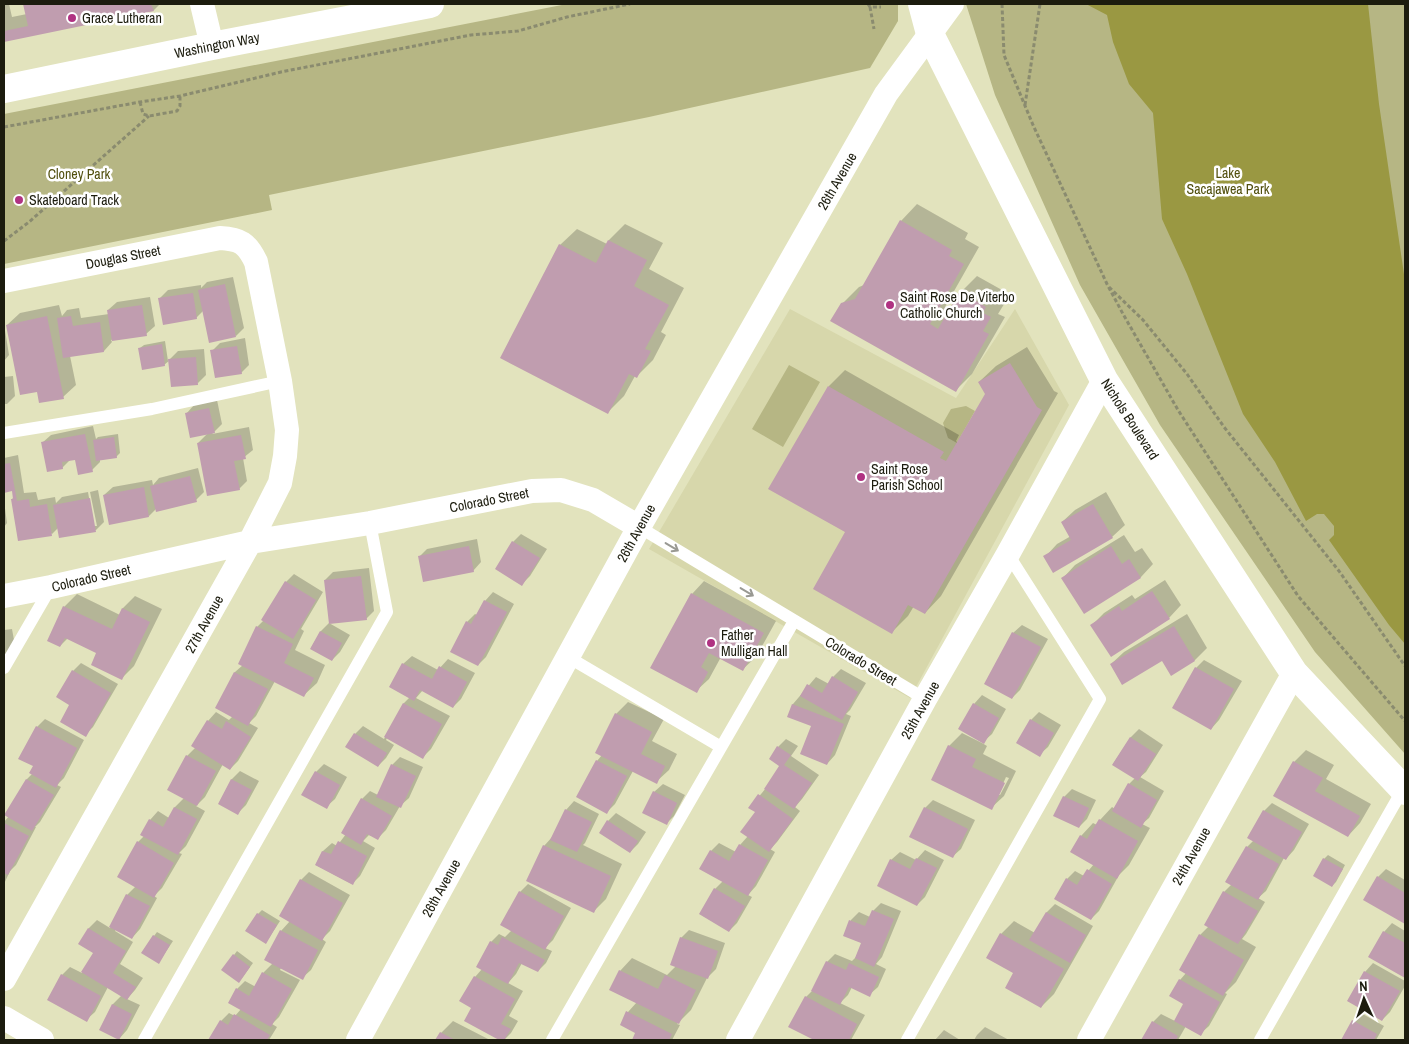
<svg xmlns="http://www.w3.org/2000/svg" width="1409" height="1044" font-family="'Archivo Narrow',sans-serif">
<rect width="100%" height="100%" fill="#e2e3bd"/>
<path fill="#d7d7ab" d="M790 309 956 398 1015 309 1069 405 910 698 649 549Z"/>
<path fill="#b6b684" d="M567 4H898V21L870 68 649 117 269 195 272 210 4 264V114Z
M966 4H1405V754L1315 652 1160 425 1080 285 995 95Z
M789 365 820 382 783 447 752 429Z
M966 406 975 411 957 443 948 438 943 423 951 409Z"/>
<path fill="#9a9842" d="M1086 4H1368L1379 104 1405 281V644L1389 625 1329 540 1334 535V526L1324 514H1317L1306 521 1275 462 1243 414 1187 274 1162 219 1153 113 1129 84 1113 42 1107 15Z"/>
<path fill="#0003" fill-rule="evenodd" d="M4 4H9L12 17 27 14 25 4H160L154 10 4 40Z
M917 204 968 233 965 239 979 247 945 307 950 310 961 292 977 276 1002 290 998 296 1006 301 998 314 1005 317 972 374 956 390 842 304 859 287 864 285 901 221Z
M625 224 663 243 649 269 684 288 661 332 666 335 653 360 636 377 635 376 624 396 608 412 560 245 577 229 607 244 609 240Z
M233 277 244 328 236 336 203 311 196 318 160 298 168 290 201 285V288L207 282Z
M150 297 155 326 146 334 111 340 112 342 104 351 70 356 76 385 63 397 38 390 7 325 20 313 59 305 62 316 67 310 79 308 81 318 109 314 108 310 117 302Z
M4 324 9 355 4 361Z
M245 338 249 365 241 373 212 351 220 343Z
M165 341 168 361 178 351 204 349 206 375 198 383 170 360 164 365 140 348 144 345Z
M1027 347 1054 391 1058 393 941 596 925 613 914 606 908 616 891 633 847 532 829 386 845 370 959 435 956 441 958 443 986 394 979 382 996 366Z
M13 376 15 396 7 404H4V377Z
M217 400 222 424 212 434 249 427 253 450 243 458 247 481 239 489 198 443 208 433 186 414 194 405Z
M93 426 96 439 98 437 118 434 120 453 116 457 100 459V462L92 470 76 458 70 460 62 468 42 443 51 435Z
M18 455 24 493 36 492 38 500 55 497 56 503 62 497 88 492 94 526H97L90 492 98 490 104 522 96 530 60 537 58 528 52 534 12 499 14 497 13 490 4 491V458Z
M198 468 204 492 196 500 157 508 149 516 104 495 113 487 152 480 153 485 159 478Z
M1106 492 1125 525 1112 537 1045 557 1057 544 1071 536 1062 522 1075 510Z
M4 501 7 523 4 527Z
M521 534 547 549 530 576 522 584 513 542Z
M1124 535 1135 552 1142 548 1153 564 1141 577 1085 612 1063 578 1075 565Z
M477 539 481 562 473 571 419 557 427 549Z
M369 568 374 611 366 619 325 580 333 572Z
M294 574 323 592 301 629 304 631 295 650 325 665 317 683 304 695 275 681 256 716 249 723 258 728 238 761 230 769 223 764 205 797 196 806 205 811 186 846 179 853 182 854 162 888 154 896 157 898 140 929 132 938 116 929 115 931 133 942 120 964 143 978 135 990 127 999 140 1005 127 1030 119 1039 101 1030 113 1004 122 995 108 987 95 1012 86 1020 62 975 70 967 82 973 94 953 80 944 89 928 97 920 110 928 127 895 136 886 138 842 144 836 150 820 158 811 169 818 175 807 184 798 187 756 196 747 193 746 208 721 216 712 229 720 233 716 217 707 235 672 243 665 257 627 264 620 286 582Z
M1165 580 1181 605 1169 618 1092 625 1104 613 1132 595 1135 599Z
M704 581 776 621 756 657 743 669 721 657 709 679 696 691 692 594Z
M493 592 514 604 486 657 478 665 467 622 475 614 477 615 485 601Z
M77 594 120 615 123 608 135 596 162 609 134 666 122 678 98 653 68 638 60 646 64 607Z
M1187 614 1207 648 1195 660 1171 674 1163 660 1111 664 1124 652Z
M329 623 350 635 340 652 332 660 311 648 321 631Z
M1022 625 1048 639 1020 690 1012 698 1013 633Z
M12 629 16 651 4 663V630Z
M412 656 438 670 448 659 475 673 461 699 453 707 423 690 416 698 450 716 431 749 423 757 387 738 386 740 394 745 386 758 378 766 355 734 363 726 384 739 404 703 410 697 403 664Z
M1204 660 1242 681 1219 720 1211 729 1196 668Z
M81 663 118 684 93 727 85 735 71 704 73 671Z
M841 669 866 683 850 710 846 714 851 716 835 755 827 764 813 726 788 716 793 704 816 677 829 684 833 677Z
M982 695 1006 709 992 734 982 743 987 746 983 754 1016 771 1004 796 991 808 949 746 962 733 982 743 983 742 974 704ZM1006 777 1009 778 1000 795H998Z
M628 702 664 719 652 741 677 754 669 770 656 782 633 771 615 804 607 812 597 761 602 755 616 714Z
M1039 712 1061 725 1048 747 1039 755 1031 720Z
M45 719 84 740 64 778 57 785 61 787 40 822 35 827H36L16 865 10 871 4 884V822L9 816 27 779 32 774 34 766 37 727Z
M1139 729 1163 745 1146 772 1140 777 1164 791 1149 818 1142 824 1150 828 1129 865 1119 875 1099 911 1091 919 1067 879 1075 871 1084 876 1094 864 1081 836 1093 823 1097 825 1100 820 1112 807 1115 809 1129 784 1135 778 1113 764 1131 737Z
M786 739 798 746 791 756 819 775 802 799 795 807 800 811 777 842 770 849 775 852 756 886 748 895 752 897 737 923 729 931 700 914 715 889 723 881 711 851 719 843 736 852 740 845 748 836 756 812 750 807 766 788 781 766 778 747Z
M1306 750 1334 765 1326 779 1371 804 1360 823 1348 836 1275 796 1294 762Z
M400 757 423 767 409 798 400 806 386 830 378 838 369 835 363 841 375 848 360 876 352 884 316 865 323 851 332 843 337 846 346 834 362 799 370 791 378 795 392 765Z
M324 764 347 777 335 799 326 807 316 772Z
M240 771 259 781 246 805 238 813 219 803 232 779Z
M663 784 685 795 674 816 666 824 654 792Z
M1072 789 1096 800 1087 819 1079 827 1064 797Z
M933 800 975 820 961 849 952 857 925 808Z
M574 801 599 814 585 843 583 845 622 864 606 899 594 911 544 846 553 836 566 810Z
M1272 803 1309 824 1294 850 1286 859 1284 858 1266 891 1258 898 1265 902 1246 934 1242 939 1256 947 1236 982 1225 993 1227 994 1209 1026 1200 1034 1186 1026 1178 1040H1142L1153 1022 1161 1014 1175 1021 1185 1003 1180 980 1186 973 1200 935 1209 926 1224 892 1232 884 1247 847 1254 840 1249 838 1264 811Z
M616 813 646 832 638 844 630 852 608 821Z
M925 850 944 860 925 897 917 905 891 860 900 852 916 860Z
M1328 855 1345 865 1336 882 1332 886 1324 859Z
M1386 869 1405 880V922L1365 899 1378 877Z
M309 872 350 895 330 931 322 939 326 942 311 970 302 978 281 968 280 970 300 980 279 1017 272 1024 277 1027 269 1040H209L221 1021 229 1013 235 1016 241 1009 237 989 245 981 256 987 263 973 273 963 281 931 290 921 301 880Z
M528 884 571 908 553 940 545 948 552 951 546 963 538 971 522 963 516 974 508 983 523 991 509 1016 518 1021 511 1033 504 1040H501L466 1020 473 1007 475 977 482 969 491 942 499 934 505 937 512 930 520 892Z
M881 903 901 911 882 957 876 964 886 969 878 987 869 995 852 987 848 995 840 1003 865 1015 851 1040H816L790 1026 806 997 814 989 827 962 835 954 852 961 856 957 862 943 844 935 851 920 859 912 870 917 873 911Z
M1055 904 1093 926 1054 994 1041 1007 1015 973 1001 934 1014 921 1035 933 1047 912Z
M262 910 280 921 269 938 258 914Z
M1392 923 1405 931V976L1370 957 1384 932Z
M689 930 725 943 716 969 707 978 691 1010 677 1024 680 1025 672 1040H633L637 1032 621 1024 628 1012 637 1002 620 971 632 958 667 975 676 966 681 938Z
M157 932 173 941 159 962 154 936Z
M237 951 253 963 242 978 234 955Z
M1373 963 1405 981V986L1390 1012 1382 1020 1348 1001 1365 972Z
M1361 1013 1384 1026 1376 1040H1342L1353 1021Z
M453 1021 490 1040H437L441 1033Z
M985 1027 1009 1040H974L977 1035Z
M944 1030 960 1040H935Z"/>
<path fill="#c09daf" d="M23 4H151L154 11 4 42V31L28 26Z
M900 220 952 250 949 256 964 264 930 324 938 329 960 291 986 307 983 313 991 317 983 331 989 334 956 392 830 321 841 303 855 299Z
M608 240 647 260 634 286 669 305 645 349 651 351 637 378 629 374 608 414 500 358 559 244 596 263Z
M225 284 236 337 209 343 198 290Z
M193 293 197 319 163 325 158 298Z
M142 305 147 336 112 341 107 310Z
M47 316 64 399 39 403 37 392 20 395 6 325Z
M71 316 73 326 100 322 104 352 63 358 57 318Z
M162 344 165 366 142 370 138 348Z
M237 346 242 374 215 378 210 350Z
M196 357 198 385 171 387 168 359Z
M1010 363 1037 407 1042 410 925 614 908 605 892 634 813 589 845 532 768 489 828 386 944 452 940 458 946 461 985 394 978 382Z
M209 408 215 433 190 438 185 413Z
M85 434 93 472 78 475 75 460 62 462 63 469 47 472 41 442Z
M241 435 246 459 234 461 240 490 207 496 197 443Z
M114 437 117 458 96 461 93 440Z
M10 463 17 501 29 499 30 507 47 504 52 536 18 541 11 499H13L12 491 4 493V464Z
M190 476 197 502 156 512 150 486Z
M144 487 149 517 109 525 103 495Z
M90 498 96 532 59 538 53 505Z
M1093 504 1113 538 1053 573 1043 556 1071 540 1061 522Z
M512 541 540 558 522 586 495 569Z
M469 546 474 572 423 582 418 556Z
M1111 546 1122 564 1129 559 1141 578 1084 614 1061 578Z
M361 576 367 620 329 624 324 580Z
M285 581 316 600 293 639 261 620Z
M1152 591 1170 619 1111 657 1090 625 1119 606 1122 611Z
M691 593 764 633 743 671 709 653 701 667 708 672 697 693 650 668Z
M484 600 507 612 478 666 450 652 466 621 471 624Z
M63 606 112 629 122 608 150 622 122 680 91 665 96 653 65 638 60 647 47 641Z
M256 626 293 644 284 663 314 678 304 697 238 664Z
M1174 626 1195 661 1171 676 1162 661 1122 685 1110 664Z
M320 631 342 643 332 661 310 649Z
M1012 632 1041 647 1012 699 984 684Z
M402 663 432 679 439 666 467 682 453 708 420 690 414 701 389 687Z
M1195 667 1234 689 1211 730 1172 708Z
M72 670 111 693 86 737 60 722 69 705 56 697Z
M234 672 268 689 248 726 215 708Z
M832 676 858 692 842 720 800 696 807 684 822 693Z
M403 703 442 724 423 759 384 737Z
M973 703 999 718 984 744 958 729Z
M792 704 844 724 827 765 800 754 811 726 787 717Z
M615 713 652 732 641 754 665 766 657 784 595 753Z
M1030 719 1054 733 1040 757 1016 743Z
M207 720 222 729 226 721 251 737 230 770 191 746Z
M36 726 77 748 56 788 29 773 33 766 18 759Z
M354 733 387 753 378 767 345 747Z
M1130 737 1156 754 1138 781 1112 765Z
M948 745 976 759 972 767 1005 783 992 810 931 780Z
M777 746 791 755 784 765 812 783 794 809 764 789 779 766 769 759Z
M186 755 216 771 197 806 167 790Z
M596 760 627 776 607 814 576 797Z
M1293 761 1323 778 1315 791 1360 816 1348 837 1273 796Z
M391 764 416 776 401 808 376 797Z
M315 771 340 785 327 809 301 795Z
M26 779 54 795 32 831 4 815Z
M231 779 252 790 238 815 218 804Z
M1128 783 1157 800 1141 828 1112 811Z
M653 791 677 803 667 825 642 813Z
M758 794 793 819 769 852 740 832 755 812 748 808Z
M1063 796 1089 808 1079 828 1053 816Z
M361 798 392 816 378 840 367 834 361 845 341 833Z
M174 807 197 819 178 855 140 835 149 819 163 827Z
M924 807 968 829 953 858 909 837Z
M565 809 592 822 577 852 550 840Z
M1263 810 1302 832 1286 860 1247 838Z
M1099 819 1138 841 1117 879 1070 852 1080 835 1087 839Z
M607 820 638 841 630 853 599 833Z
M4 823 29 836 8 875 4 873Z
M137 841 174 863 154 898 117 877Z
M338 841 367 856 353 885 315 865 322 851 331 854Z
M739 844 768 860 748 896 699 869 710 850 729 861Z
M543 845 611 876 594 913 526 881Z
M1246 846 1279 864 1258 900 1225 882Z
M916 858 937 868 917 906 877 886 890 859 910 869Z
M1323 858 1343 869 1332 887 1313 876Z
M1087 869 1112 884 1091 920 1054 899 1066 878 1077 885Z
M1377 876 1405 893V924L1363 900Z
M300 879 343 903 322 941 279 916Z
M714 888 745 906 729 932 699 914Z
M519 891 564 916 545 950 500 925Z
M1223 891 1258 911 1238 944 1204 925Z
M126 894 150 906 132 939 109 927Z
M872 910 894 919 874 967 855 958 861 943 843 936 849 920 865 926Z
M1046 912 1086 935 1070 963 1029 940Z
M257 913 277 925 266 944 245 931Z
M88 928 126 951 113 973 136 987 127 1000 81 972 93 953 78 944Z
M280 930 318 950 303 980 264 960Z
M1383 931 1405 943V978L1368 957Z
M1000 933 1064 969 1041 1008 1005 988 1013 973 986 958Z
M1199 934 1244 960 1223 996 1179 970Z
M153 935 170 945 159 964 141 953Z
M502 937 545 960 538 972 519 963 508 984 476 967 490 941 498 945Z
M680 937 718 951 708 979 670 965Z
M233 954 250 967 239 983 221 970Z
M826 961 846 970 849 963 879 977 870 997 849 987 840 1005 811 991Z
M619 970 658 989 665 975 696 990 679 1024 609 990Z
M1364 971 1400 991 1382 1021 1347 1001Z
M262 972 292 989 271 1027 228 1003 236 988 249 996Z
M61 974 101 996 87 1022 47 1000Z
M474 976 515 999 501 1024 511 1029 504 1040H499L464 1021 471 1008 459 1001Z
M1179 979 1220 1002 1201 1036 1174 1021 1183 1004 1169 996Z
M805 996 857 1024 849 1040H814L788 1027Z
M112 1004 132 1014 119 1040 99 1030Z
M626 1011 672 1034 669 1040H632L635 1033 620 1025Z
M234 1014 270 1035 267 1040H208L220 1020 228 1025Z
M1352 1020 1377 1034 1374 1040H1341Z
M1152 1021 1178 1036 1176 1040H1141Z
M440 1032 455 1040H435Z"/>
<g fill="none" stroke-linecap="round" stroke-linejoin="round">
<path stroke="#8a8b6f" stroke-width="3" stroke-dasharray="4 2.5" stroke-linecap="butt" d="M868 4 870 7H881
M1002 4 1004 55 1033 125 1107 284 1123 314 1178 410 1298 596 1405 721
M870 7 874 29
M140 102 143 114 149 116 177 111 180 106V96
M1025 105 1040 4
M4 127 140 102 180 96 281 72 471 35 518 31 567 17 630 4
M4 241 29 222 149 116
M1109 287 1143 320 1187 374 1224 427 1339 571 1405 666"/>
<path stroke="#fff" stroke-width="12" d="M4 433 152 409 280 381
M639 527 925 699
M568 657 721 747
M4 668 51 587
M144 1040 387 612 370 523
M552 1040 794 621
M907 1040 1100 699 1008 554
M1260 1040 1403 789"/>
<path stroke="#fff" stroke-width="24" d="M202 4 212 46
M4 281 220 238C240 239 247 243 256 262L280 381 287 430 285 456 280 483 250 542 4 979
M4 596 51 587 250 542 370 523 532 491 561 490 593 500 639 527
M4 1018 42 1040
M358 1040 639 527 886 94 952 4
M738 1040 925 699 1008 554 1104 380
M1089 1040 1294 673"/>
<path stroke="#fff" stroke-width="28" d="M922 4 930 34 1104 380 1294 673 1405 791
M4 89 212 46 430 4"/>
</g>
<defs><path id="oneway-shaft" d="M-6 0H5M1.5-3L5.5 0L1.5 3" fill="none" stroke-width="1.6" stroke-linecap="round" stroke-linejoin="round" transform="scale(1.25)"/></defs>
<g stroke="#999993">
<use href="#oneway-shaft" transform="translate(672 547) rotate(31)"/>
<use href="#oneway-shaft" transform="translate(747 592) rotate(31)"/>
</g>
<g fill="#b03282" stroke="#fff" stroke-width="2">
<circle cx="72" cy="18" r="5"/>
<circle cx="19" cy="200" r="5"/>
<circle cx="890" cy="305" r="5"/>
<circle cx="861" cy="477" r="5"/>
<circle cx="711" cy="643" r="5"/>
</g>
<g text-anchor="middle" stroke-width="5" stroke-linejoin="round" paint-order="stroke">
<g font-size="14" fill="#1c1c0e" stroke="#fff" text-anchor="start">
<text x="82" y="23">Grace Lutheran</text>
<text x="29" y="205">Skateboard Track</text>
<text x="900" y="302">Saint Rose De Viterbo<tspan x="900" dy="16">Catholic Church</tspan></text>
<text x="871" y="474">Saint Rose<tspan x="871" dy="16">Parish School</tspan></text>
<text x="721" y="640">Father<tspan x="721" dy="16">Mulligan Hall</tspan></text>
</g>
<g font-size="14" fill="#1c1c0e" stroke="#fff">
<text transform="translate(217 45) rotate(-11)" y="5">Washington Way</text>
<text transform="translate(837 181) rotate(-60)" y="5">26th Avenue</text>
<text transform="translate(123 257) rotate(-11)" y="5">Douglas Street</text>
<text transform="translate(1130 419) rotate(57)" y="5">Nichols Boulevard</text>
<text transform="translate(489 500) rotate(-11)" y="5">Colorado Street</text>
<text transform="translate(636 533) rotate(-61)" y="5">26th Avenue</text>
<text transform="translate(91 578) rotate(-13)" y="5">Colorado Street</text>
<text transform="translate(204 624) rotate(-61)" y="5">27th Avenue</text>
<text transform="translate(861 661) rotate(31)" y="5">Colorado Street</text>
<text transform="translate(920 710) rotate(-61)" y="5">25th Avenue</text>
<text transform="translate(1191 856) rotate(-61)" y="5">24th Avenue</text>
<text transform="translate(441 888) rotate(-61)" y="5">26th Avenue</text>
</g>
<g font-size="14" fill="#514f0d" stroke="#fff">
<text x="1228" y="178">Lake<tspan x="1228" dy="16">Sacajawea Park</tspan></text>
<text x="79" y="179">Cloney Park</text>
</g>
</g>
<rect width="1409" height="1044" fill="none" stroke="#1c1c0e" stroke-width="10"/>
<g transform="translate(1364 999) rotate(357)" stroke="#ffffff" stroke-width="4" paint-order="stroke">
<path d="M0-4L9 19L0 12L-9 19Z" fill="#1c1c0e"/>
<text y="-8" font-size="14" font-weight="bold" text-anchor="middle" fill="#1c1c0e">N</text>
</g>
</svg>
